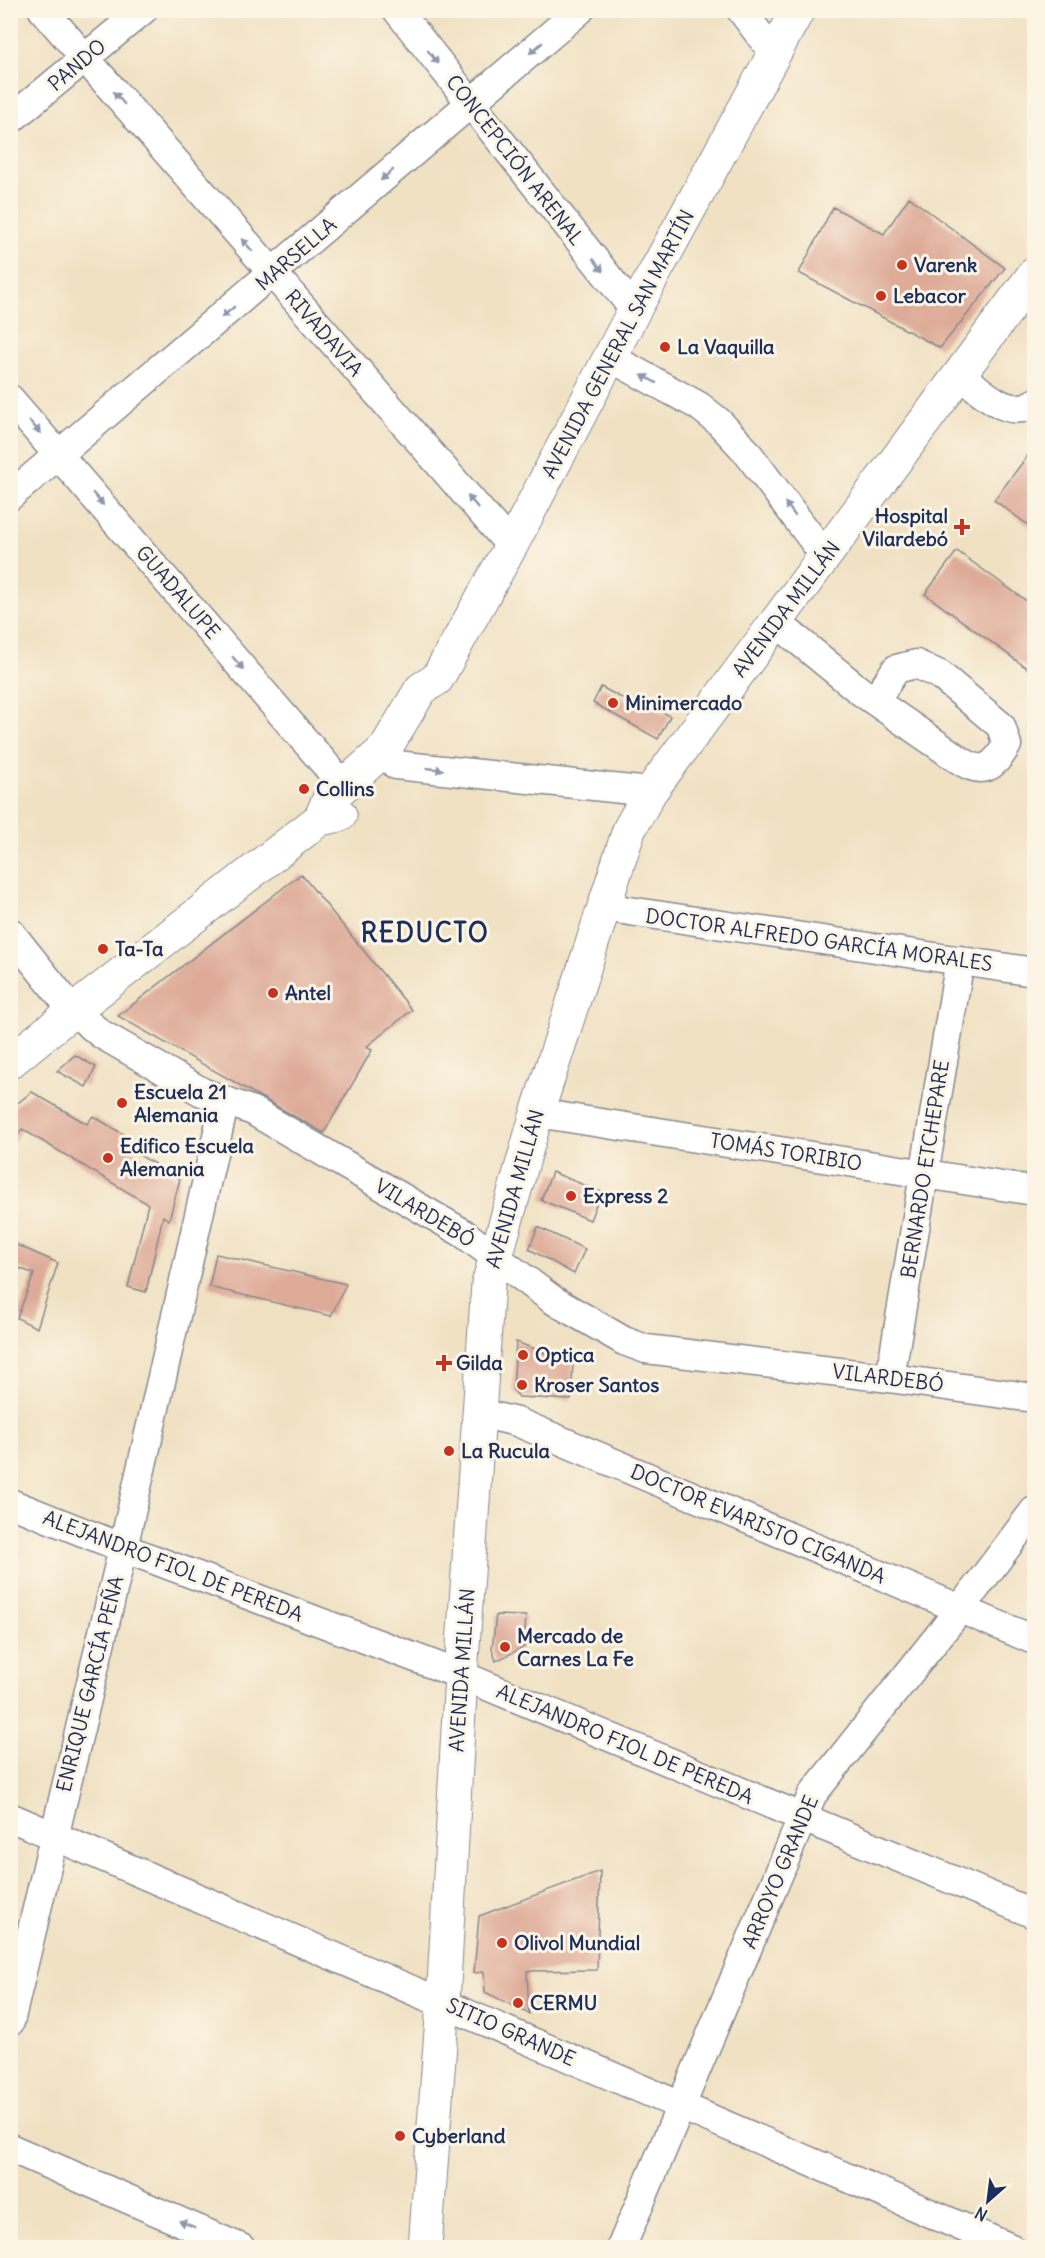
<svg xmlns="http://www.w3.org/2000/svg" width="1045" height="2258" font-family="Delius,sans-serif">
<rect width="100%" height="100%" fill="#fcf5e5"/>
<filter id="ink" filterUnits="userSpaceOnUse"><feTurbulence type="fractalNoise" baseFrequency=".0167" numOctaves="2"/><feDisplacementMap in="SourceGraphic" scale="12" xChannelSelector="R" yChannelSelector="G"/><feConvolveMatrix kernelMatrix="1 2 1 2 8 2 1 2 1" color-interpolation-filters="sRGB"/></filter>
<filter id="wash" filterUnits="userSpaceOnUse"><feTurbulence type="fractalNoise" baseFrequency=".008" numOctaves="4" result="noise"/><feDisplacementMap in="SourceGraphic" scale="24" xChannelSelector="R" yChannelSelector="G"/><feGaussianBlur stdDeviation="1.35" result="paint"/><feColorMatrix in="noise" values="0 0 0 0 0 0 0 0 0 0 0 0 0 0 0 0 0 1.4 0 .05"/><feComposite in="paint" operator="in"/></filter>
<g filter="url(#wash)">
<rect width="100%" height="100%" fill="#f0e1c3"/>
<g id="blocks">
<path fill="#deab98" d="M909 197 1005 268 940 348 799 273 833 207 884 234Z
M1035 446V530L994 500Z
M957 551 1035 607V674L925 594Z
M601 687 633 704 636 698 670 716 658 739 593 703Z
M301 874 412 1010 366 1047 372 1050 324 1133 118 1016Z
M75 1055 96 1067 86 1087 57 1071Z
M32 1092 87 1124 93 1116 123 1134 120 1138 127 1142 124 1146 180 1179 169 1220 163 1216 146 1292 128 1287 148 1204 22 1129 10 1147V1109Z
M552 1172 601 1192 590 1220 541 1200Z
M538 1227 585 1249 574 1274 529 1249Z
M10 1242 58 1263 37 1328 17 1318 34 1274 10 1264Z
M216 1254 346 1284 331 1316 209 1287Z
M516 1342 573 1363 571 1400 519 1397 513 1390Z
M496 1615 526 1616 524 1647 496 1661 492 1649Z
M600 1871 597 1970 527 1971 529 2014 485 1992 484 1972 474 1973 479 1916Z"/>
</g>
</g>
<g filter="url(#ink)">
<use href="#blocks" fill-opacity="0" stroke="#868890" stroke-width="1.5"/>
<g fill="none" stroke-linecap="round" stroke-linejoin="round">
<defs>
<path id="minor" d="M43 10 511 546
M397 10 628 302 636 307
M741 10 775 55
M10 120 143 10
M611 358 699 406 719 422 746 451 825 556
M960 375C981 390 1008 421 1034 403
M10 399 344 786
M10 496 580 10
M776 622 860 691 958 759C983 776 993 768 1007 745L1001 726 940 675 916 664 896 669 875 701
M385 749 396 765 650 792
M603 907 1034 972
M10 932 73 1011 101 1034 202 1092 253 1111 463 1233 553 1300 624 1341 646 1349 890 1378 1034 1398
M537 1113 1034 1191
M890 1378 960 960
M479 1413 517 1422 1034 1640
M10 1503 123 1548 461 1675 1034 1914
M10 1817 1011 2248
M10 2022 123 1548 225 1101
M10 2148 241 2248
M621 2248 812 1795 960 1609 1034 1511"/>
<path id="major" d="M320 819 329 799 385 749 421 689 437 679 511 546 636 307 798 10
M10 1062 73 1011 320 819 340 815
M425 2248 443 2003 461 1675 488 1284 537 1113 629 830 650 792 1034 274"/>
</defs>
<use href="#minor" stroke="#868890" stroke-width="31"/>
<use href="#major" stroke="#868890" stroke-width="35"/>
<use href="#minor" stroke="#fff" stroke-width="28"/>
<use href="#major" stroke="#fff" stroke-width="33"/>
</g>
<defs><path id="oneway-solid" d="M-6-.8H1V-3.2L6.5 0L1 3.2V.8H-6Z" transform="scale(1.5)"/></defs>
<g fill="#8d97ae">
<use href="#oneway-solid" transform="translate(536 48) rotate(140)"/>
<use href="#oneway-solid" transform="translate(433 57) rotate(52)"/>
<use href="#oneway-solid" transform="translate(119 98) rotate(-131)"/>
<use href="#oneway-solid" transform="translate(387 175) rotate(139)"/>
<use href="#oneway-solid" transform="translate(247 245) rotate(-131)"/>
<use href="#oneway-solid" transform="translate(598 265) rotate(52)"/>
<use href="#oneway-solid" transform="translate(228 312) rotate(140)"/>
<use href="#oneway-solid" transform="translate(649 379) rotate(-152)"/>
<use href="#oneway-solid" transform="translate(35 427) rotate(48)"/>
<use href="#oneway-solid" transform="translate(98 499) rotate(49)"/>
<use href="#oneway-solid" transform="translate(473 502) rotate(-131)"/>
<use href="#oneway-solid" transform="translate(790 509) rotate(-127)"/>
<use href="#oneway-solid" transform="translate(238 663) rotate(49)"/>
<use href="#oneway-solid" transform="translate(435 769) rotate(6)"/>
<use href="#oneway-solid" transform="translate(187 2224) rotate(-157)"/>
</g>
</g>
<g fill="#c8321e" stroke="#fcf5e5" stroke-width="2">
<circle cx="902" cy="265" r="6"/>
<circle cx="881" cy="296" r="6"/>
<circle cx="665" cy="347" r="6"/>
<path d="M959 518h6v6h6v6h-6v6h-6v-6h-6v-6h6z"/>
<circle cx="613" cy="703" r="6"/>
<circle cx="304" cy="789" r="6"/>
<circle cx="103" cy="949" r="6"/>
<circle cx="273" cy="993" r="6"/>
<circle cx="122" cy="1103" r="6"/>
<circle cx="108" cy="1158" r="6"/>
<circle cx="571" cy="1196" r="6"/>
<circle cx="523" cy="1355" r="6"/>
<path d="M441 1354h6v6h6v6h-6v6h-6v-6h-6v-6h6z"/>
<circle cx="522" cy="1385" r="6"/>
<circle cx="449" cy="1451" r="6"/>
<circle cx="505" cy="1647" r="6"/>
<circle cx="502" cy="1943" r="6"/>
<circle cx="518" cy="2003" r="6"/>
<circle cx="400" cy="2136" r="6"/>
</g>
<g text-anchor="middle" stroke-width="6" stroke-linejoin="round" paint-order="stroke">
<g font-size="20" fill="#1b2f5e" stroke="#fcf5e5">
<text transform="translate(77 65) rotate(-40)" y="7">PANDO</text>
<text transform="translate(515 160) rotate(52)" y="7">CONCEPCIÓN ARENAL</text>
<text transform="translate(296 254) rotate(-41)" y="7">MARSELLA</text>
<text transform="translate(324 333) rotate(49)" y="7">RIVADAVIA</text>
<text transform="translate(618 344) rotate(-62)" y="7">AVENIDA GENERAL SAN MARTÍN</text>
<text transform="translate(178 592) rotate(49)" y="7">GUADALUPE</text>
<text transform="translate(786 609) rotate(-53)" y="7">AVENIDA MILLÁN</text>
<text transform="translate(819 940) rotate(8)" y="7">DOCTOR ALFREDO GARCÍA MORALES</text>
<text transform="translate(786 1152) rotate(9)" y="7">TOMÁS TORIBIO</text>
<text transform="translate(925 1169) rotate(-81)" y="7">BERNARDO ETCHEPARE</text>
<text transform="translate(515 1189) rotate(-74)" y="7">AVENIDA MILLÁN</text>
<text transform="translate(425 1213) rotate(31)" y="7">VILARDEBÓ</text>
<text transform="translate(888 1378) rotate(7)" y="7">VILARDEBÓ</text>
<text transform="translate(758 1524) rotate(23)" y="7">DOCTOR EVARISTO CIGANDA</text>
<text transform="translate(173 1566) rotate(21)" y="7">ALEJANDRO FIOL DE PEREDA</text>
<text transform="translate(462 1670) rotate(-86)" y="7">AVENIDA MILLÁN</text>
<text transform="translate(90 1684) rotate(-76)" y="7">ENRIQUE GARCÍA PEÑA</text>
<text transform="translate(625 1744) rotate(23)" y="7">ALEJANDRO FIOL DE PEREDA</text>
<text transform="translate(780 1872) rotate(-67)" y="7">ARROYO GRANDE</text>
<text transform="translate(511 2032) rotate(24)" y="7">SITIO GRANDE</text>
</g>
<g font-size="20" font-weight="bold" fill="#1b2f5e" stroke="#fcf5e5" text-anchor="start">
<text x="914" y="272">Varenk</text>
<text x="893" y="303">Lebacor</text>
<text x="677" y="354">La Vaquilla</text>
<text x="948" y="523" text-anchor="end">Hospital<tspan x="948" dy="23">Vilardebó</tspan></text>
<text x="625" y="710">Minimercado</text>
<text x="316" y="796">Collins</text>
<text x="115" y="956">Ta-Ta</text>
<text x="285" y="1000">Antel</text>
<text x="134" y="1099">Escuela 21<tspan x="134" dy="23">Alemania</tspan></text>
<text x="120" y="1153">Edifico Escuela<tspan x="120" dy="23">Alemania</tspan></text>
<text x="583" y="1203">Express 2</text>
<text x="535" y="1362">Optica</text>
<text x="456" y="1370">Gilda</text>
<text x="534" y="1392">Kroser Santos</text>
<text x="461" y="1458">La Rucula</text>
<text x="517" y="1643">Mercado de<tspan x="517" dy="23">Carnes La Fe</tspan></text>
<text x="514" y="1950">Olivol Mundial</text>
<text x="530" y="2010">CERMU</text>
<text x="412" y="2143">Cyberland</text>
</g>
<g font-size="26" font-weight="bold" letter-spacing="1.5" fill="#1b2f5e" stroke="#fcf5e5">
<text x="425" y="942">REDUCTO</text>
</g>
</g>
<rect width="1045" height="2258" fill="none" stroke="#fcf5e5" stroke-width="36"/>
<g transform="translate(988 2201) rotate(208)" stroke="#fcf5e5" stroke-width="4.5" paint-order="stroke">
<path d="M0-4.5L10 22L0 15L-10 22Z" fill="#1b2f5e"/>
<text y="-9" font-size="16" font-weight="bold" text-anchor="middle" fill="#1b2f5e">N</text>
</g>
</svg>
